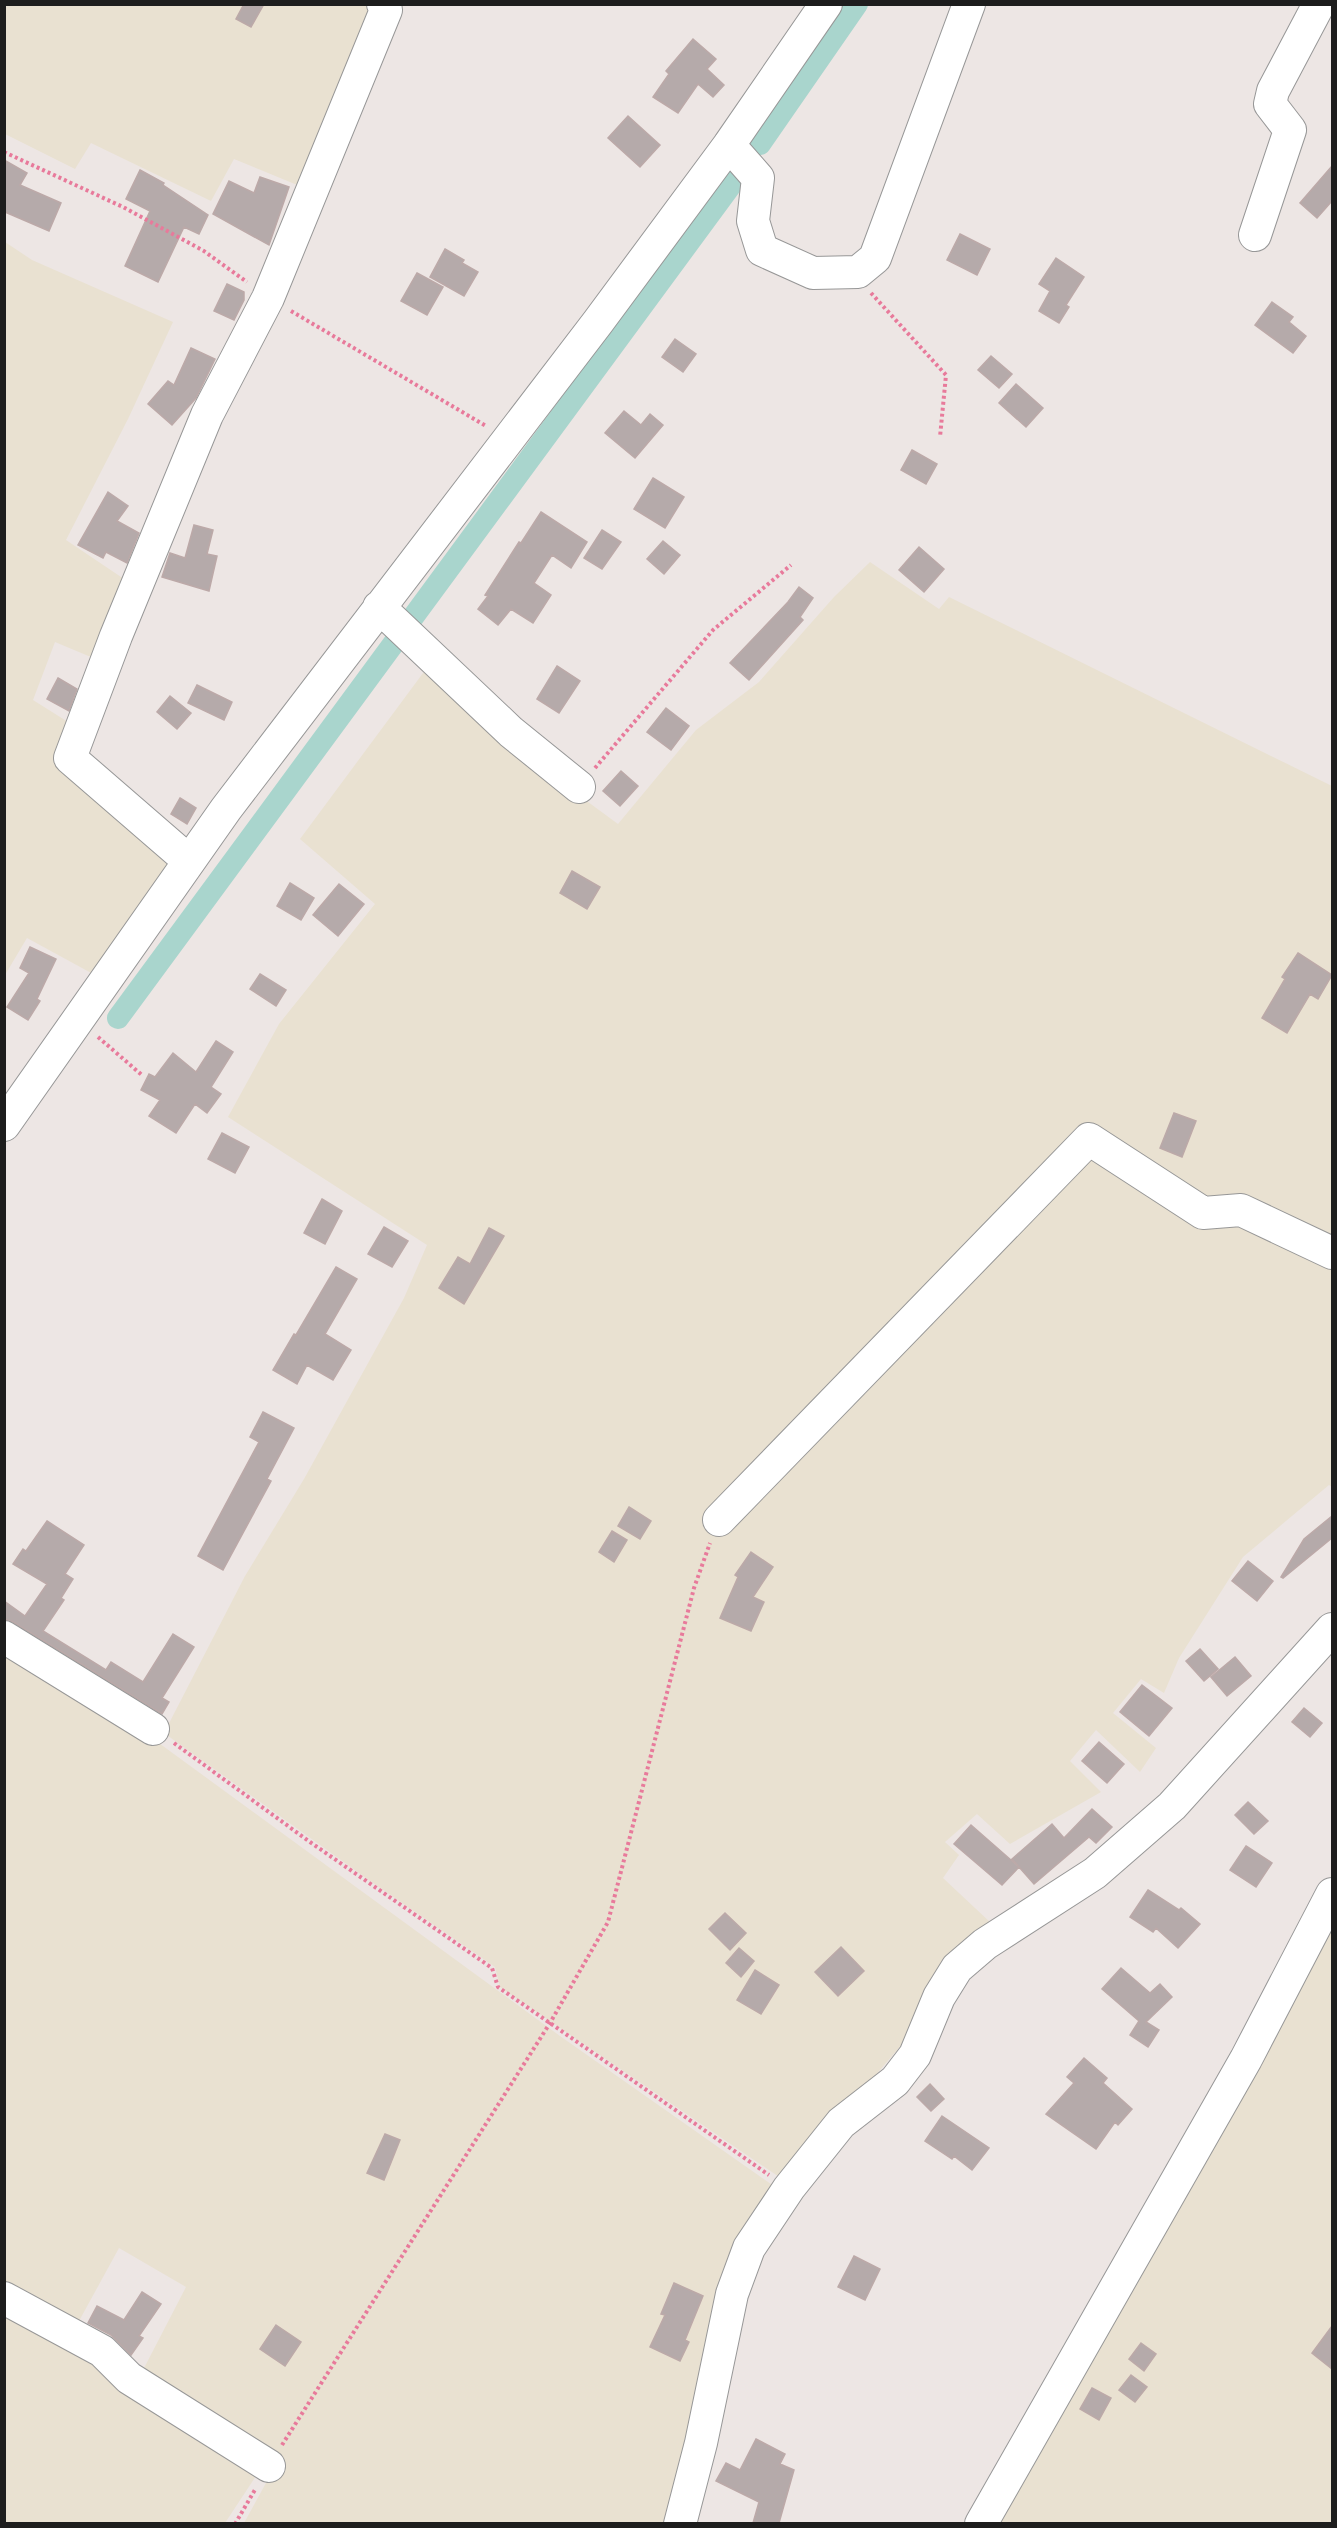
<svg xmlns="http://www.w3.org/2000/svg" width="1337" height="2528" font-family="Roboto,sans-serif">
<rect width="100%" height="100%" fill="#ede6e4"/>
<path fill="#e9e1d1" d="M375 4 307 189 234 159 211 201 91 143 75 169 5 134 4 5Z
M5 242 32 260 173 322 128 419 66 540 130 583 98 660 55 642 33 700 68 722 60 756 174 861 93 974 27 938 5 975Z
M870 562 939 609 949 597 1332 786V1487L1329 1485 1243 1557 1179 1658 1164 1693 1141 1679 1113 1713 1156 1748 1140 1772 1096 1730 1070 1761 1101 1792 1010 1844 977 1814 945 1842 959 1855 943 1878 991 1923 927 2015 785 2181 500 1987 495 1967 366 1878 164 1733 245 1576 304 1479 404 1298 427 1245 228 1117 279 1024 375 904 300 839 429 665 584 799 618 824 696 730 759 682 834 597Z
M5 1654 152 1738 560 2036 775 2187 673 2523H244L277 2463 142 2372 186 2287 119 2248 73 2332 5 2294Z
M1332 1929V2523L992 2524 1226 2120Z
M4 2304 262 2467 225 2523H5Z"/>
<g fill="none" stroke-linecap="round" stroke-linejoin="round">
<path stroke="#a9d5cd" stroke-width="22" d="M760 144 857 4
M118 1018 734 181"/>
</g>
<path fill="#b5aaaa" stroke="#bca9a8" stroke-width="1.5" d="M244 4H264L251 27 236 19Z
M693 39 716 59 707 69 724 85 713 97 698 84 678 113 653 97 669 74 666 71Z
M628 116 660 145 640 167 608 138Z
M4 160 27 173 20 185 61 203 49 231 5 212 4 213Z
M1332 166V201L1317 218 1300 203Z
M140 170 164 183 163 185 208 215 199 234 184 227 158 282 125 266 150 211 126 199Z
M260 177 289 187 269 245 213 214 229 181 254 193Z
M960 234 990 249 977 275 947 260Z
M445 249 464 260 462 263 478 272 464 296 430 277Z
M1056 258 1084 277 1066 305 1069 307 1059 323 1039 311 1050 291 1039 284Z
M417 273 443 287 427 315 401 301Z
M227 284 244 292V300L234 320 214 311Z
M1272 302 1293 317 1289 322 1306 336 1293 353 1255 325Z
M675 339 696 354 683 372 662 357Z
M191 348 215 359 196 398 172 425 148 404 168 381 174 385Z
M991 356 1012 374 999 388 978 370Z
M1016 384 1043 408 1026 427 999 403Z
M624 411 641 425 650 414 663 425 635 458 605 433Z
M912 450 937 464 926 484 901 470Z
M653 478 684 497 665 528 634 509Z
M108 492 128 506 117 521 139 533 127 563 106 552 103 558 78 545Z
M541 512 587 542 571 568 552 555 534 583 551 595 533 623 511 609 498 625 478 609 488 596 485 595 519 542 521 543Z
M194 525 213 530 207 554 217 556 209 591 162 577 170 553 185 558Z
M602 530 621 542 602 569 584 558Z
M663 541 680 555 664 574 647 559Z
M919 547 944 569 924 592 899 570Z
M799 587 813 598 800 617 803 620 749 680 730 663 788 602Z
M557 666 580 681 559 713 537 699Z
M58 678 77 689 69 711 47 699Z
M197 685 232 702 224 720 188 703Z
M170 696 191 713 177 729 157 712Z
M666 708 689 726 671 750 647 732Z
M621 771 638 786 620 806 603 791Z
M180 798 196 808 187 824 171 814Z
M572 871 600 887 587 909 560 893Z
M290 883 314 898 301 920 277 906Z
M339 884 364 904 338 936 313 915Z
M30 947 56 959 37 999 40 1001 28 1020 7 1007 29 973 20 968Z
M1298 953 1332 975 1318 999 1310 994 1287 1033 1262 1018 1285 979 1282 977Z
M260 974 286 990 276 1006 250 989Z
M216 1041 233 1052 211 1087 221 1094 207 1113 195 1104 176 1133 149 1116 160 1100 141 1090 149 1074 155 1077 173 1053 196 1072Z
M1174 1113 1196 1121 1182 1157 1160 1148Z
M222 1133 249 1147 235 1173 208 1159Z
M322 1199 342 1211 325 1244 304 1233Z
M384 1227 408 1241 392 1267 368 1254Z
M489 1228 504 1236 464 1304 439 1288 458 1257 470 1264Z
M336 1267 357 1279 325 1334 351 1350 333 1380 307 1365 297 1384 273 1370 294 1334 296 1335Z
M263 1412 294 1428 267 1479 271 1481 223 1570 198 1556 259 1442 250 1437Z
M629 1507 651 1521 640 1539 618 1526Z
M1332 1516V1538L1283 1578 1281 1577 1304 1539Z
M47 1521 84 1545 65 1574 73 1579 61 1598 64 1600 43 1631 106 1670 111 1662 143 1682 173 1634 194 1647 162 1698 169 1702 162 1714 13 1622 4 1619V1601L25 1616 47 1584 13 1564 23 1549 26 1551Z
M612 1531 627 1540 614 1562 599 1552Z
M751 1552 773 1567 753 1597 764 1602 751 1631 720 1618 738 1577 735 1575Z
M1248 1561 1273 1581 1257 1601 1232 1581Z
M1200 1649 1218 1669 1204 1681 1186 1661Z
M1235 1657 1251 1676 1227 1696 1211 1677Z
M1142 1685 1172 1708 1149 1736 1120 1712Z
M1304 1708 1322 1723 1310 1737 1292 1722Z
M1099 1742 1124 1764 1107 1783 1082 1761Z
M1248 1802 1268 1821 1254 1834 1235 1815Z
M1092 1809 1112 1827 1096 1843 1089 1837 1034 1884 1012 1859 1052 1824 1064 1838Z
M971 1825 1019 1867 1002 1885 954 1844Z
M1246 1846 1272 1863 1256 1887 1230 1870Z
M1148 1890 1179 1910 1181 1908 1200 1924 1178 1948 1156 1928 1153 1932 1130 1917Z
M725 1913 746 1933 730 1950 709 1929Z
M841 1947 864 1971 838 1996 815 1972Z
M739 1948 754 1961 741 1977 726 1963Z
M1121 1968 1150 1993 1160 1984 1172 1997 1146 2022 1159 2030 1148 2047 1130 2035 1139 2021 1102 1989Z
M755 1970 779 1985 761 2014 737 2000Z
M1084 2058 1107 2078 1103 2083 1132 2109 1118 2125 1115 2122 1096 2149 1046 2114 1074 2083 1067 2077Z
M930 2084 944 2099 931 2111 917 2097Z
M942 2116 989 2148 972 2170 954 2156 952 2159 925 2141Z
M385 2134 400 2140 384 2180 367 2173Z
M854 2256 880 2269 865 2300 838 2287Z
M674 2283 703 2296 685 2340 689 2342 680 2361 650 2347 665 2315 661 2314Z
M142 2292 161 2304 139 2336 143 2338 131 2355 111 2335 88 2323 97 2306 124 2320Z
M276 2325 301 2342 285 2366 260 2349Z
M1332 2326V2369L1312 2353Z
M1141 2343 1156 2354 1144 2371 1129 2359Z
M1131 2375 1147 2387 1135 2402 1119 2390Z
M1092 2388 1111 2398 1099 2420 1080 2409Z
M756 2439 785 2454 780 2464 794 2470 779 2523H753L759 2502 716 2481 726 2463 740 2470Z"/>
<g fill="none" stroke-linecap="round" stroke-linejoin="round">
<defs>
<path id="minor" d="M729 145 758 178 753 221 762 250 813 273 858 272 875 258 969 4
M1255 235 1290 130 1270 104 1273 91 1319 4
M379 607 511 732 579 787
M189 861 70 758 116 636 207 415 268 298 386 10 383 4
M4 1125 226 809 598 322 729 145 826 4
M719 1520 1089 1139 1203 1213 1241 1210 1332 1253
M4 1637 153 1729
M4 2298 102 2351 129 2378 269 2466
M680 2524 701 2443 732 2294 749 2248 789 2188 841 2123 895 2081 915 2055 939 1997 957 1968 985 1944 1095 1873 1172 1806 1332 1629
M981 2524 1246 2059 1332 1894"/>
</defs>
<use href="#minor" stroke="#979797" stroke-width="34"/>
<path stroke="#e87a9b" stroke-width="4" stroke-dasharray="3 3" stroke-linecap="butt" d="M4 152 123 207 204 251 247 282
M871 293 946 375 940 437
M291 311 486 426
M595 768 713 630 791 565
M98 1037 143 1076
M174 1743 310 1842 492 1968 498 1987 769 2175
M282 2445 550 2023 608 1922 694 1588 710 1543
M235 2524 256 2488"/>
<use href="#minor" stroke="#fff" stroke-width="32"/>
</g>
<rect width="1337" height="2528" fill="none" stroke="#1d1d1d" stroke-width="12"/>
</svg>
